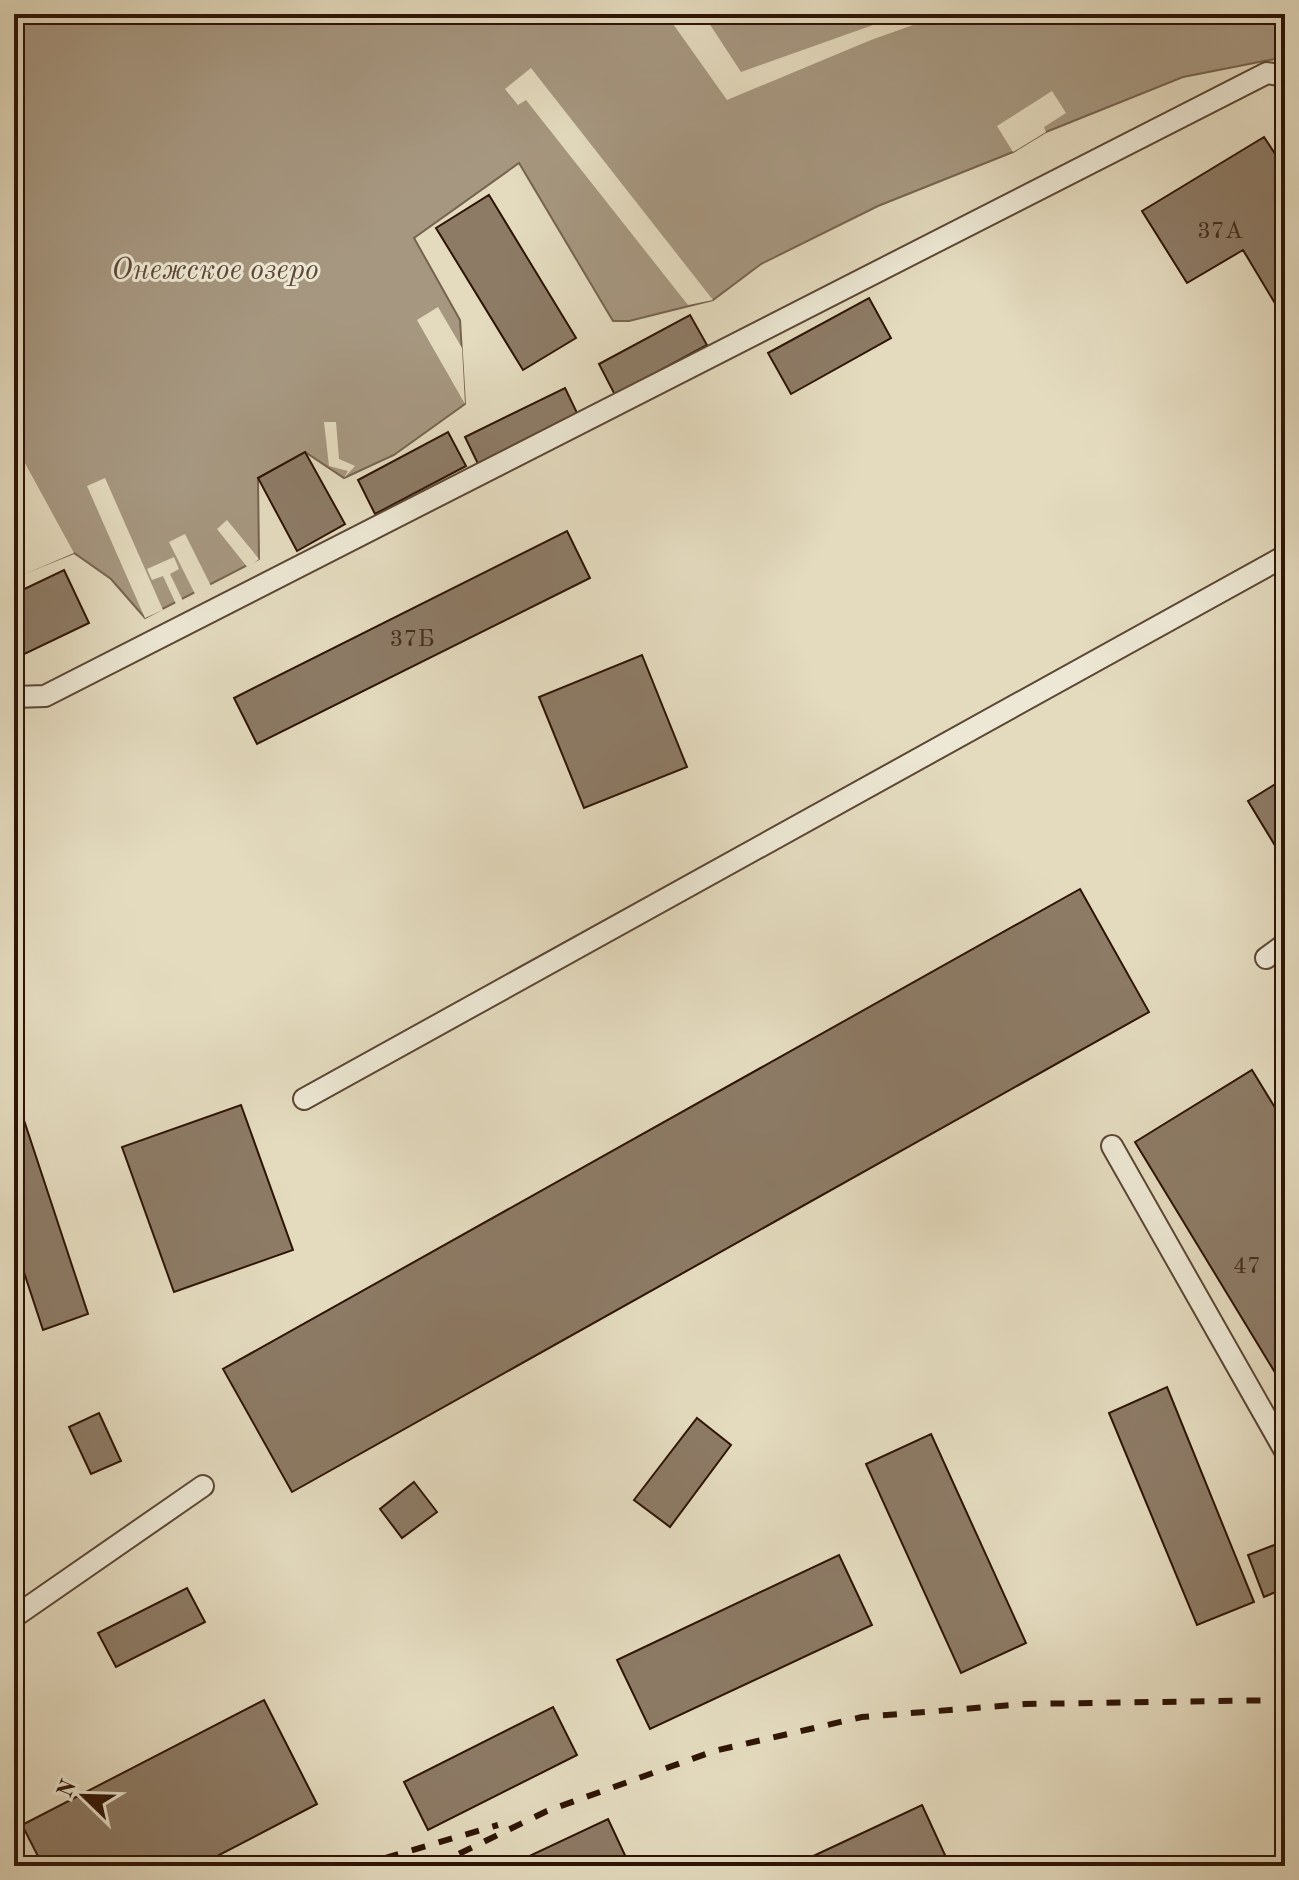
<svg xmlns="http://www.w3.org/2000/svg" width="1299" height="1880" font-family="'Old Standard TT',serif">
<rect width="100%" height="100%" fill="#e4dbbf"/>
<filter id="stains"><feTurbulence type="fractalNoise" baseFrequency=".0025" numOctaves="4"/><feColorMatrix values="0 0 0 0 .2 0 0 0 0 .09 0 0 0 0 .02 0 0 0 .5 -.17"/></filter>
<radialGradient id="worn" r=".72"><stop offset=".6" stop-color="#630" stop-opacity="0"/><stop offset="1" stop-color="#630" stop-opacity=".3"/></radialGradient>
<path fill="#a69780" stroke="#76634f" stroke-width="2" d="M14 14H1285V57L1183 77 1046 132 1013 152 878 206 761 264 713 300 629 321H613L519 163 414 238 460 320 465 404 394 455 344 478 305 452 258 478 259 559 145 618 111 579 74 553 14 577Z"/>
<path fill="#e4dbbf" d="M666 14H703L741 72 904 14H944L871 40 727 100Z
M531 68 713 300 688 305 526 100 518 105 505 89Z
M1052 91 1066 113 1044 127 1046 132 1013 152 997 126Z
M438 307 462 348 465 404 417 320Z
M324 422H336L339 459 355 466 344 478 348 471 329 466Z
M14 443 74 553 20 576 14 563Z
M105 478 163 610 145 618 87 486Z
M227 520 259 559 248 568 217 529Z
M185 534 211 586 195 594 169 542Z
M174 557 179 569 170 574 183 601 176 604 163 576 152 580 147 569Z"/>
<path fill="#8d7b66" stroke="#2e1406" stroke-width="2" d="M1264 137 1285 169V320L1243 250 1187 283 1142 211Z
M489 195 576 338 523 370 436 228Z
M869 298 891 338 791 394 768 353Z
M690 315 707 345 615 395 599 364Z
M565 388 579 417 479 466 465 437Z
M448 432 466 466 375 514 358 480Z
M305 452 345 524 297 551 258 478Z
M567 531 590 578 257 744 234 698Z
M64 570 89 623 14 659V594Z
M642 655 687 767 584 808 539 697Z
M1285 778V855L1282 857 1248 801Z
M1080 889 1149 1012 292 1492 223 1369Z
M1252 1070 1285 1124V1389L1135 1142Z
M14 1090 88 1314 43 1330 14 1242Z
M241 1105 293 1250 174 1292 122 1147Z
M1167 1387 1254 1602 1197 1625 1109 1413Z
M99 1413 121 1461 91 1474 69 1427Z
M697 1418 731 1445 670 1527 634 1500Z
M931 1434 1026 1643 961 1673 866 1464Z
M414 1482 437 1512 402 1538 380 1509Z
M1285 1541V1588L1264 1597 1248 1555Z
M839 1555 872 1625 650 1729 617 1660Z
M187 1588 205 1622 116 1667 98 1633Z
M264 1700 317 1804 198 1866H43L22 1825Z
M553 1707 577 1755 428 1830 404 1782Z
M922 1805 950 1866H792Z
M608 1819 630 1866H508Z"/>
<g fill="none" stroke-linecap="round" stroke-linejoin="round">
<defs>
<path id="lane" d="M14 697 45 696 1267 73 1285 76
M1266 958 1285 944
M304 1099 1285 556
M1112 1146 1285 1451
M14 1617 203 1486"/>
</defs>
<use href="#lane" stroke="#5c4634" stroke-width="24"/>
<use href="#lane" stroke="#ede8d5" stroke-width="20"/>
<path stroke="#2e1406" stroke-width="6" stroke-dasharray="14 14" stroke-linecap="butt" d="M358 1866 498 1825
M434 1866 547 1811 714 1751 862 1717 1025 1704 1285 1700"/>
</g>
<g text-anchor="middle" stroke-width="6" stroke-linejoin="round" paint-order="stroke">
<g font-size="24" fill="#462e1e">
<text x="1220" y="238">37А</text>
<text x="412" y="646">37Б</text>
<text x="1247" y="1273">47</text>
</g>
<g font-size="30" font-style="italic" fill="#5e4837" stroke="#ede8d5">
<text x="215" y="279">Онежское озеро</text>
</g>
</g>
<rect width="1299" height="1880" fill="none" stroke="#e4dbbf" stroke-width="48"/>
<rect x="16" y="16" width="1267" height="1848" fill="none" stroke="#2e1406" stroke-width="4"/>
<rect x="24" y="24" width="1251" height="1832" fill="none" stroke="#2e1406" stroke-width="2"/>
<g transform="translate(84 1796) rotate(293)" stroke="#ede8d5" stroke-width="6" paint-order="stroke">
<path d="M0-6L14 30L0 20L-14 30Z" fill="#2e1406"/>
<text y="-12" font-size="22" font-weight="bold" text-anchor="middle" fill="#2e1406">N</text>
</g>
<rect width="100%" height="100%" filter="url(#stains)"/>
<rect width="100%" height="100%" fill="url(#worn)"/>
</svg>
